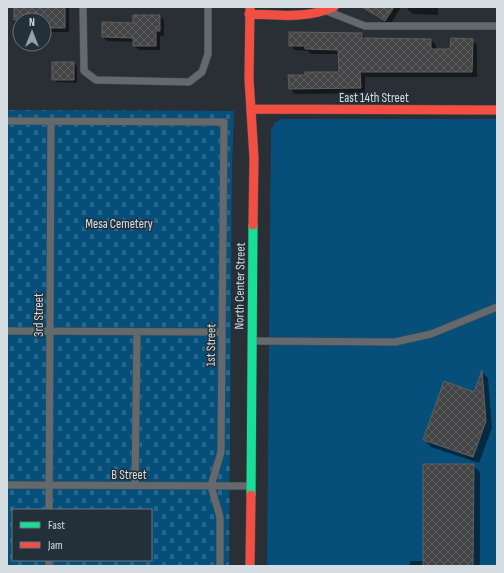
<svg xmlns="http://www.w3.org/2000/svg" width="504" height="573" font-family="'Sofia Sans Condensed',sans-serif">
<defs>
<pattern id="cemetery-stones" width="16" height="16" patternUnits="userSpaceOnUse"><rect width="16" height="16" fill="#064f7a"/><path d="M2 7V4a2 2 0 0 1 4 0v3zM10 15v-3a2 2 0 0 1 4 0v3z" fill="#29688d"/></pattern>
<pattern id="building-cross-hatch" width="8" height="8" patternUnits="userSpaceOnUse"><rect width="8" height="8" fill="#444445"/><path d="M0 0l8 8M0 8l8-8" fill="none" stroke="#5e5f60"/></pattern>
</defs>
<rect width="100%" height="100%" fill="#292f34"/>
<path fill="#064f7a" d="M282 119H497V566H267L271 130 275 122Z"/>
<path fill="url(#cemetery-stones)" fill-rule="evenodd" d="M7 110 234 111 232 166 229 566H7ZM13 510H151V560H13Z"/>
<path fill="#0007" d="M15 7H69V32H44V20H20L19 31 14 27Z
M372 7H401L390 25 375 16 370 11Z
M408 7H438V15L413 14 408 10Z
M160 16 164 20V36H160V50H139L134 46V42L107 41 103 37 134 24Z
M362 34 367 39 431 40 436 45V50H451L472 40 477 45V77H365V93L295 94 290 89 306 76 340 73 339 54H311L308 51 295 50 290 45Z
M74 63 77 66V83L56 82 53 79Z
M482 372 488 378 492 428 479 463 431 447 425 440 475 393Z
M473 465 480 472V566H410V561H424Z"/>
<path fill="url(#building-cross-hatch)" stroke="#605f60" d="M14 7H65V28H44V20H14Z
M362 7H394L385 21Z
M133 15H160V31H156V46H133V38L102 37V22L133 23Z
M289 32 362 33V38L431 39V49H450L451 38 473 39 472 72H360L361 88 289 89 288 75H305V72H339L338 50 305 49V46H289Z
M52 62H74V80H52Z
M482 370 486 421 473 457 423 440 444 381 474 392Z
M423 464H474L473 566H423Z"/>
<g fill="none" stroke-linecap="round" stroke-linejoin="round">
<defs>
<path id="lane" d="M83 7 84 71 96 80 189 82 202 72 208 54V7
M329 12 365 26H497
M7 121 224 122 221 452 211 486 220 517V566
M7 331 222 332
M253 341 395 342 431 334 497 307
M7 485 251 486
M135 486 137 332
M49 510 51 121
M49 566V560"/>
<path id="fast" d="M251 495 253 225"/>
<path id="jam" d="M250 7 249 79 254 158 253 225
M249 14C277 15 307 19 334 7
M251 109 497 110
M250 566 251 495"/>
</defs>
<use href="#lane" stroke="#454b50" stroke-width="8"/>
<use href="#fast" stroke="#454b50" stroke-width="10"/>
<use href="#jam" stroke="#454b50" stroke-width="10"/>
<use href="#lane" stroke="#64696d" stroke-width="7"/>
<use href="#fast" stroke="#16e098" stroke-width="9"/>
<use href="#jam" stroke="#f24e42" stroke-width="9"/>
</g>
<g text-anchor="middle" stroke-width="3" stroke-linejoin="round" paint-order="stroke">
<g font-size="13" fill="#d5dde3" stroke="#243039">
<text x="374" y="102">East 14th Street</text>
<text transform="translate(239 286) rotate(-89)" y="5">North Center Street</text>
<text transform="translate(38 315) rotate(-90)" y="5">3rd Street</text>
<text transform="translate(210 345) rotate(-89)" y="5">1st Street</text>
<text x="129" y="479">B Street</text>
</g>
<g font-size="13" fill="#d0e2f2" stroke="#243039">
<text x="119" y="228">Mesa Cemetery</text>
</g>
</g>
<rect width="504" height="573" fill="none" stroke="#d5dde3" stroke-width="16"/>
<rect x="12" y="509" width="140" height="52" fill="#243039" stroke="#6b757d"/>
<rect x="20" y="522" width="20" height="6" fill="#16e098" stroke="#6b757d"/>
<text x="48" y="529" font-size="12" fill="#d5dde3">Fast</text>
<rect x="20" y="542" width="20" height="6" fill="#f24e42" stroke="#6b757d"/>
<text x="48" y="549" font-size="12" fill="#d5dde3">Jam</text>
<g transform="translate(32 32)"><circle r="19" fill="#243039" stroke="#6b757d"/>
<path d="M0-3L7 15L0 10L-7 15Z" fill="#99a0a6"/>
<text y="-6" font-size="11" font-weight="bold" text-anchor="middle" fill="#d5dde3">N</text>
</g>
</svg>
